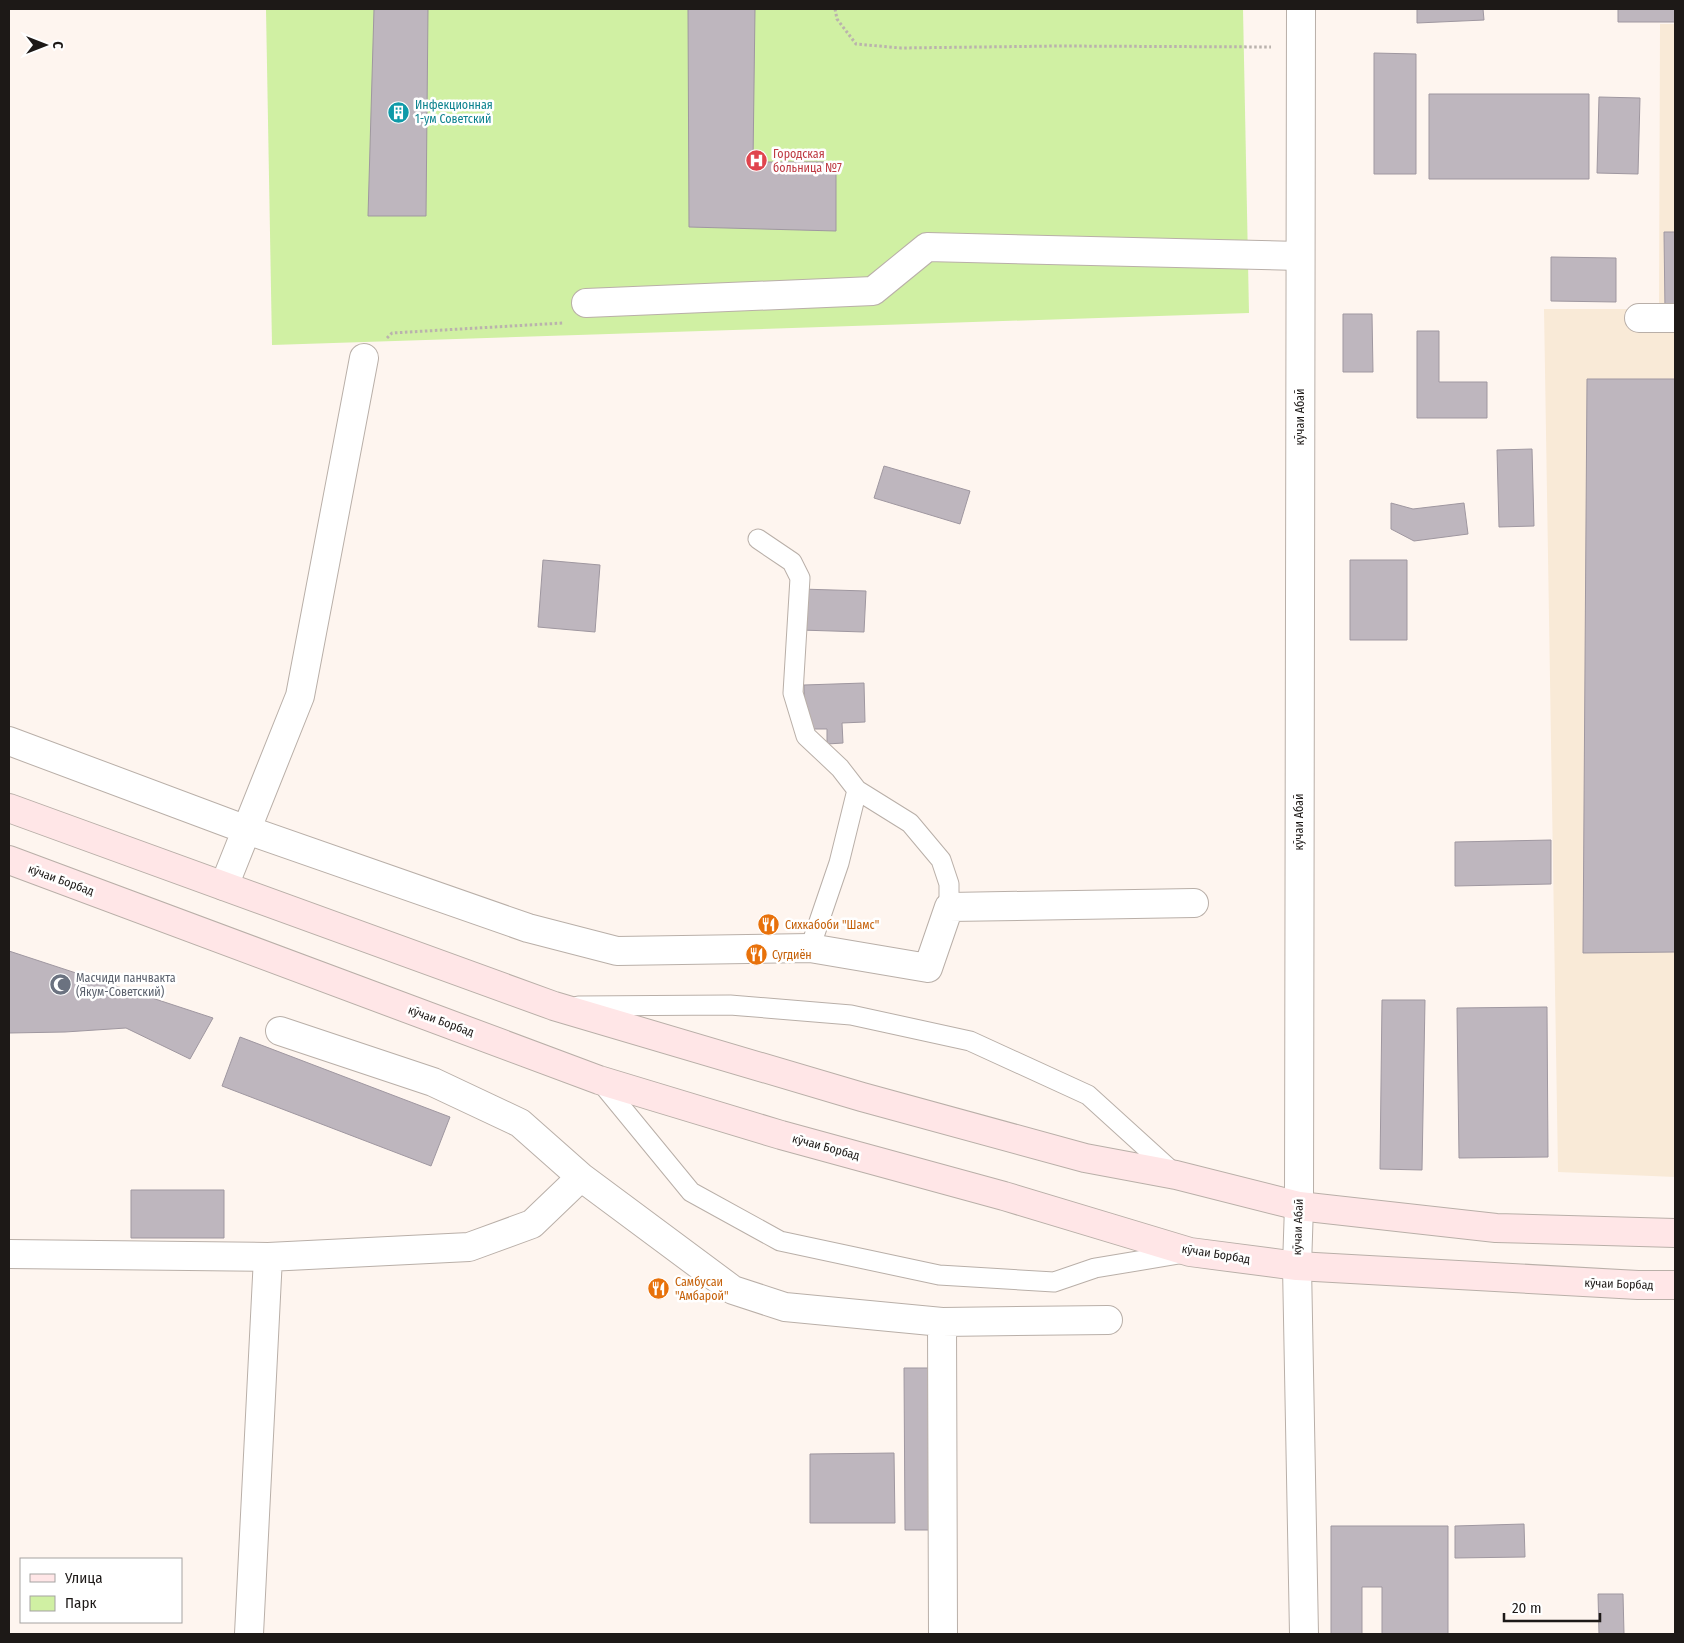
<svg xmlns="http://www.w3.org/2000/svg" width="1684" height="1643" font-family="'Fira Sans Condensed',sans-serif">
<rect width="100%" height="100%" fill="#fef5ef"/>
<path fill="#f9ead7" d="M1660 24H1675V1177L1558 1172 1544 309H1659Z"/>
<path fill="#d0f0a3" d="M266 9H1243L1249 313 272 345Z"/>
<path fill="#beb6be" stroke="#9f97a0" d="M374 9H428L426 216H368Z
M688 9H755L753 162H836V231L689 227Z
M1417 9H1483L1484 20 1417 23Z
M1618 9H1675V22H1618Z
M1374 53 1416 54V174H1374Z
M1429 94H1589V179H1429Z
M1599 97 1640 98 1638 174 1597 173Z
M1664 232H1675V311H1665Z
M1551 257 1616 258V302L1551 301Z
M1343 314H1372L1373 372H1343Z
M1417 331H1439V382H1487V418H1417Z
M1587 379H1675V952L1583 953Z
M1532 449 1534 526 1499 527 1497 450Z
M884 466 970 491 960 524 874 498Z
M1391 503 1413 509 1464 503 1468 534 1414 541 1391 529Z
M543 560 600 565 595 632 538 627Z
M1350 560H1407V640H1350Z
M801 589 866 591 864 632 800 630Z
M864 683 865 722 842 723 843 743 827 744V729H805L804 685Z
M1551 840V884L1455 886V842Z
M9 951 213 1018 190 1059 126 1028 65 1032 9 1033Z
M1382 1000H1425L1422 1170 1380 1169Z
M1547 1007 1548 1157 1459 1158 1457 1008Z
M240 1037 450 1117 431 1166 222 1086Z
M131 1190H224V1238H131Z
M904 1368H932L933 1530H905Z
M894 1453 895 1523H810V1454Z
M1524 1524 1525 1557 1455 1558V1526Z
M1331 1526H1448V1634H1382V1587H1362V1634H1331Z
M1598 1594H1623L1624 1634H1599Z"/>
<g fill="none" stroke-linecap="round" stroke-linejoin="round">
<defs>
<path id="service" d="M758 539 792 562 800 578 793 693 806 736 840 768 857 790 839 863 810 948
M857 790 910 823 941 860 949 884V907
M578 1006 730 1005 851 1015 970 1041 1088 1095 1175 1174
M599 1080 691 1192 780 1241 939 1275 1054 1282 1095 1268 1185 1253"/>
<path id="minor" d="M586 303 873 291 927 247 1300 256
M1639 318H1675
M9 741 247 830 528 928 617 951 810 948 928 968 949 907 1194 903
M224 886 300 696 364 358
M280 1031 433 1082 520 1123 581 1177 733 1290 785 1307 942 1322 1108 1320
M9 1254 268 1257 469 1247 532 1224 581 1177
M942 1322 943 1634
M249 1634 268 1257"/>
<path id="tertiary" d="M1301 9 1299 1206 1297 1266 1304 1634"/>
<path id="secondary" d="M9 808 554 1006 862 1097 1085 1158 1176 1175 1299 1206 1496 1228 1675 1233
M9 860 599 1080 781 1135 1004 1196 1190 1252 1297 1266 1638 1285H1675"/>
</defs>
<use href="#service" stroke="#b9afa8" stroke-width="21"/>
<use href="#minor" stroke="#b9afa8" stroke-width="30"/>
<use href="#tertiary" stroke="#b9afa8" stroke-width="30"/>
<use href="#secondary" stroke="#b9afa8" stroke-width="30"/>
<path stroke="#bab2ad" stroke-width="3" stroke-dasharray="2.5 2.5" stroke-linecap="butt" d="M835 9 837 19 856 44 901 48 1059 46 1271 47
M387 338 392 333 563 323"/>
<use href="#service" stroke="#fff" stroke-width="19"/>
<use href="#minor" stroke="#fff" stroke-width="28"/>
<use href="#tertiary" stroke="#fff" stroke-width="28"/>
<use href="#secondary" stroke="#ffe6e7" stroke-width="28"/>
</g>
<defs>
<symbol id="building-disc" viewBox="-11 -11 22 22"><circle r="9.5" fill="#0f9aa8" stroke="#fff"/><path d="M-4-6H4V6H1V3H-1V6H-4ZM-2.5-4.3h1.7v1.8h-1.7ZM.8-4.3h1.7v1.8H.8ZM-2.5-1h1.7V.8h-1.7ZM.8-1h1.7V.8H.8Z" fill="#fff"/></symbol>
<symbol id="hospital-disc" viewBox="-11 -11 22 22"><circle r="9.5" fill="#e0444e" stroke="#fff"/><path d="M-5-5h3v3.5h4V-5h3V5h-3V1.5h-4V5h-3Z" fill="#fff"/></symbol>
<symbol id="restaurant-disc" viewBox="-11 -11 22 22"><circle r="9.5" fill="#e8710a" stroke="#fff"/><path d="M-5-6h1v4h1v-4h1v4h1v-4h1v5L-1.5 .5V6h-2V.5L-5-1ZM5-6V6H3V1.5H1.5Q1.5-4 5-6Z" fill="#fff"/></symbol>
<symbol id="mosque-disc" viewBox="-11 -11 22 22"><circle r="9.5" fill="#6b7280" stroke="#fff"/><path d="M3.5-4.9A6 6 0 1 0 3.5 4.9A5 5 0 1 1 3.5-4.9Z" fill="#fff"/></symbol>
</defs>
<g fill-rule="evenodd">
<use href="#building-disc" x="386" y="100" width="25" height="25"/>
<use href="#hospital-disc" x="744" y="148" width="25" height="25"/>
<use href="#restaurant-disc" x="756" y="912" width="25" height="25"/>
<use href="#restaurant-disc" x="744" y="942" width="25" height="25"/>
<use href="#mosque-disc" x="48" y="972" width="25" height="25"/>
<use href="#restaurant-disc" x="646" y="1276" width="25" height="25"/>
</g>
<g text-anchor="middle" stroke-width="5" stroke-linejoin="round" paint-order="stroke">
<g font-size="12" fill="#0d838f" stroke="#fff" text-anchor="start">
<text x="415" y="109">Инфекционная<tspan x="415" dy="14">1-ум Советский</tspan></text>
</g>
<g font-size="12" fill="#be3a42" stroke="#fff" text-anchor="start">
<text x="773" y="158">Городская<tspan x="773" dy="14">больница №7</tspan></text>
</g>
<g font-size="12" fill="#1d1917" stroke="#fff">
<text transform="translate(1300 417) rotate(-90)" y="4">кӯчаи Абаӣ</text>
<text transform="translate(1299 822) rotate(-90)" y="4">кӯчаи Абаӣ</text>
<text transform="translate(61 880) rotate(20)" y="4">кӯчаи Борбад</text>
<text transform="translate(441 1021) rotate(20)" y="4">кӯчаи Борбад</text>
<text transform="translate(826 1147) rotate(15)" y="4">кӯчаи Борбад</text>
<text transform="translate(1298 1227) rotate(-88)" y="4">кӯчаи Абаӣ</text>
<text transform="translate(1216 1254) rotate(9)" y="4">кӯчаи Борбад</text>
<text transform="translate(1619 1284) rotate(2)" y="4">кӯчаи Борбад</text>
</g>
<g font-size="12" fill="#c56008" stroke="#fff" text-anchor="start">
<text x="785" y="929">Сихкабоби "Шамс"</text>
<text x="772" y="959">Сугдиён</text>
<text x="675" y="1286">Самбусаи<tspan x="675" dy="14">"Амбарой"</tspan></text>
</g>
<g font-size="12" fill="#5b616d" stroke="#fff" text-anchor="start">
<text x="76" y="982">Масчиди панчвакта<tspan x="76" dy="14">(Якум-Советский)</tspan></text>
</g>
</g>
<rect width="1684" height="1643" fill="none" stroke="#1d1917" stroke-width="20"/>
<rect x="20" y="1558" width="162" height="65" fill="#ffffff" stroke="#a5a3a2"/>
<rect x="30" y="1574" width="25" height="8" fill="#ffe6e7" stroke="#a5a3a2"/>
<text x="65" y="1583" font-size="15" fill="#1d1917">Улица</text>
<rect x="30" y="1596" width="25" height="15" fill="#d0f0a3" stroke="#a5a3a2"/>
<text x="65" y="1608" font-size="15" fill="#1d1917">Парк</text>
<g transform="translate(45 45) rotate(90)" stroke="#ffffff" stroke-width="4" paint-order="stroke">
<path d="M0-4L9 19L0 12L-9 19Z" fill="#1d1917"/>
<text y="-8" font-size="14" font-weight="bold" text-anchor="middle" fill="#1d1917">С</text>
</g>
<path d="M1504 1613v8h96v-8" fill="none" stroke="#1d1917" stroke-width="2.5"/>
<text x="1512" y="1613" font-size="15" fill="#1d1917" stroke="#ffffff" stroke-width="4" paint-order="stroke">20 m</text>
</svg>
